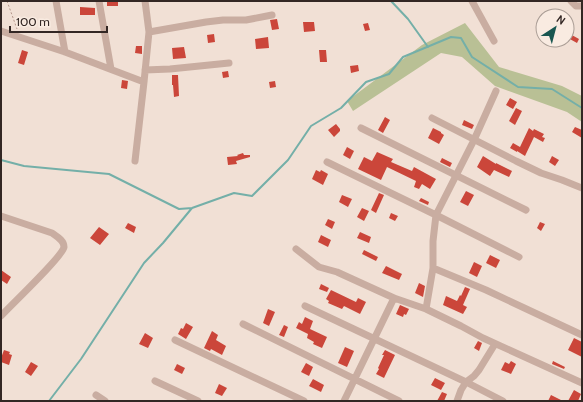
<svg xmlns="http://www.w3.org/2000/svg" width="583" height="402" font-family="Cabin,sans-serif">
<rect width="100%" height="100%" fill="#f1e0d5"/>
<path fill="#b9c095" d="M465 23 499 67 562 86 582 96V122L567 112 495 86 462 57 441 53 353 111 347 101 422 45Z"/>
<g fill="none" stroke-linecap="round" stroke-linejoin="round">
<path stroke="#74afa8" stroke-width="2" d="M391 1 408 19 428 47
M1 160 24 166 109 174 179 209 192 208 234 193 252 196 288 160 311 126 341 108 366 82 389 74 403 57 451 37 461 38 472 57 518 87 552 89 582 108
M49 401 81 359 144 263 163 243 192 208"/>
</g>
<path fill="#cb463a" d="M107 1H118V6H107Z
M80 7 95 8V15H80Z
M277 19 279 29 272 30 270 20Z
M303 22H314L315 31 304 32Z
M368 23 370 30 365 31 363 24Z
M214 34 215 42 208 43 207 35Z
M570 34 579 39 577 43 568 38Z
M268 37 269 48 256 49 255 39Z
M136 46H142V54L135 53Z
M184 47 186 58 173 59 172 48Z
M22 50 28 52 24 65 18 63Z
M319 50H326L327 62H320Z
M358 65 359 71 351 73 350 66Z
M228 71 229 77 223 78 222 72Z
M172 75H178L179 96 174 97 173 85H172Z
M122 80 128 81 127 89 121 88Z
M275 81 276 87 270 88 269 82Z
M510 98 517 102 513 109 506 105Z
M516 108 522 111 515 125 509 121Z
M385 117 390 120 383 133 378 130Z
M464 120 474 125 472 129 462 125Z
M336 124 340 129V131L334 137 328 130Z
M575 127 582 130V138L572 132Z
M433 128 441 132V133L444 135 439 144 428 138Z
M529 128 533 131 534 129 544 134 542 137 545 138 543 142 534 137 525 156 517 151V152L510 148 513 143 520 147Z
M347 147 354 151 350 159 343 155Z
M377 152 393 159 391 162 412 171 414 167 436 179 430 189 422 184 419 189 414 187 416 181 387 167 381 180 358 169 364 157 372 161Z
M243 153 244 155H250V157L236 161 237 164 228 165 227 157 238 156 237 155Z
M483 156 496 164V163L512 171 509 177 494 170 490 176 477 167Z
M552 156 559 160 555 166 549 162Z
M442 158 452 163 450 167 440 162Z
M316 170 320 172 321 170 328 174 323 185 312 179Z
M466 191 474 195 468 206 460 202Z
M379 193 384 195 376 213 371 210Z
M342 195 352 199 348 207 339 202Z
M421 198 429 202 428 205 419 201Z
M362 208 369 211 364 221 357 217Z
M391 213 398 216 395 221 389 218Z
M328 219 335 222 332 229 325 225Z
M540 222 545 224 541 231 537 228Z
M128 223 136 227 134 233 125 228Z
M99 227 109 234 100 245 90 238Z
M360 232 371 237 369 243 357 238Z
M321 235 331 240 328 247 318 242Z
M364 250 378 257 376 261 362 254Z
M490 255 500 260 496 268 486 263Z
M474 262 482 266 477 277 469 273Z
M386 266 402 274 399 280 382 273Z
M1 270 11 277 7 284 1 280Z
M419 283 425 286 423 297 415 293Z
M321 284 329 288 327 292 319 289Z
M465 287 470 289 463 305 467 307 463 314 443 305 446 296 457 301 460 295 461 296Z
M331 290 356 302 358 298 366 302 360 314 344 306 342 309 328 303 329 301 326 299Z
M400 305 409 309 406 315 404 314 403 317 396 314Z
M268 309 275 312 269 326 263 323Z
M305 317 313 321 310 329 327 337 322 348 313 344 314 342 307 338 308 334 296 328 299 322 302 324Z
M186 323 193 327 186 339 178 334 181 328 183 329Z
M284 325 288 327 284 337 279 335Z
M212 331 218 335 216 340 226 346 222 355 211 349 210 351 204 348Z
M145 333 153 338 148 348 139 344Z
M574 338 582 342V357L568 350Z
M478 341 482 343 479 351 474 348Z
M345 347 354 351 347 367 338 363Z
M4 350 10 352 9 354 12 355 9 365 1 362V358Z
M385 350 395 355 384 378 376 374 379 369 378 368 384 355H382Z
M511 361 516 364 511 374 501 370 505 362 509 364Z
M553 361 565 367 564 369 552 364Z
M31 362 38 366 31 376 25 372Z
M306 363 313 367 309 376 301 372Z
M177 364 185 368 182 374 174 370Z
M435 378 445 383 441 390 431 385Z
M313 379 324 385 321 392 309 386Z
M219 384 227 388 222 396 215 393Z
M574 390 581 394 578 401H568Z
M442 392 447 394 444 401H437Z
M551 395 563 401H548Z"/>
<g fill="none" stroke-linecap="round" stroke-linejoin="round">
<path stroke="#b5978c" stroke-width="1" stroke-dasharray="2 2" stroke-linecap="butt" d="M7 1 17 29"/>
<path stroke="#c9ada1" stroke-width="7" d="M56 1 65 52
M99 1 111 69
M472 1 494 41
M571 1 576 6H582
M1 31 65 52 144 82
M149 32 206 22 223 20H246L272 15
M145 70 170 69 229 63
M496 91 474 140 436 215 433 241V268L426 309 461 326 483 338 582 383
M432 118 516 161 541 173 562 180 582 188
M361 128 526 210
M135 161 144 82 149 32 145 1
M327 162 436 215 519 257
M1 216 52 233C56 236 64 240 64 247 63 256 10 306 1 316
M296 249 319 267 337 272 394 298 426 309
M433 268 486 290 582 335
M305 306 466 382 503 401
M243 324 399 401
M175 340 304 401
M155 381 198 401
M96 395 105 401
M344 401 394 298
M457 401 461 390 466 382 474 376 479 370 495 344"/>
</g>
<rect width="583" height="402" fill="none" stroke="#332724" stroke-width="4"/>
<g transform="translate(555 28) rotate(36)"><circle r="19" fill="#f9ebe1" stroke="#aa9d95"/>
<path d="M0-3L7 15L0 10L-7 15Z" fill="#195650"/>
<text y="-6" font-size="11" font-weight="bold" text-anchor="middle" fill="#332724">N</text>
</g>
<path d="M10 26v6h97v-6" fill="none" stroke="#332724" stroke-width="2"/>
<text x="16" y="26" font-size="12" fill="#332724" stroke="#f9ebe1" stroke-width="3" paint-order="stroke">100 m</text>
</svg>
